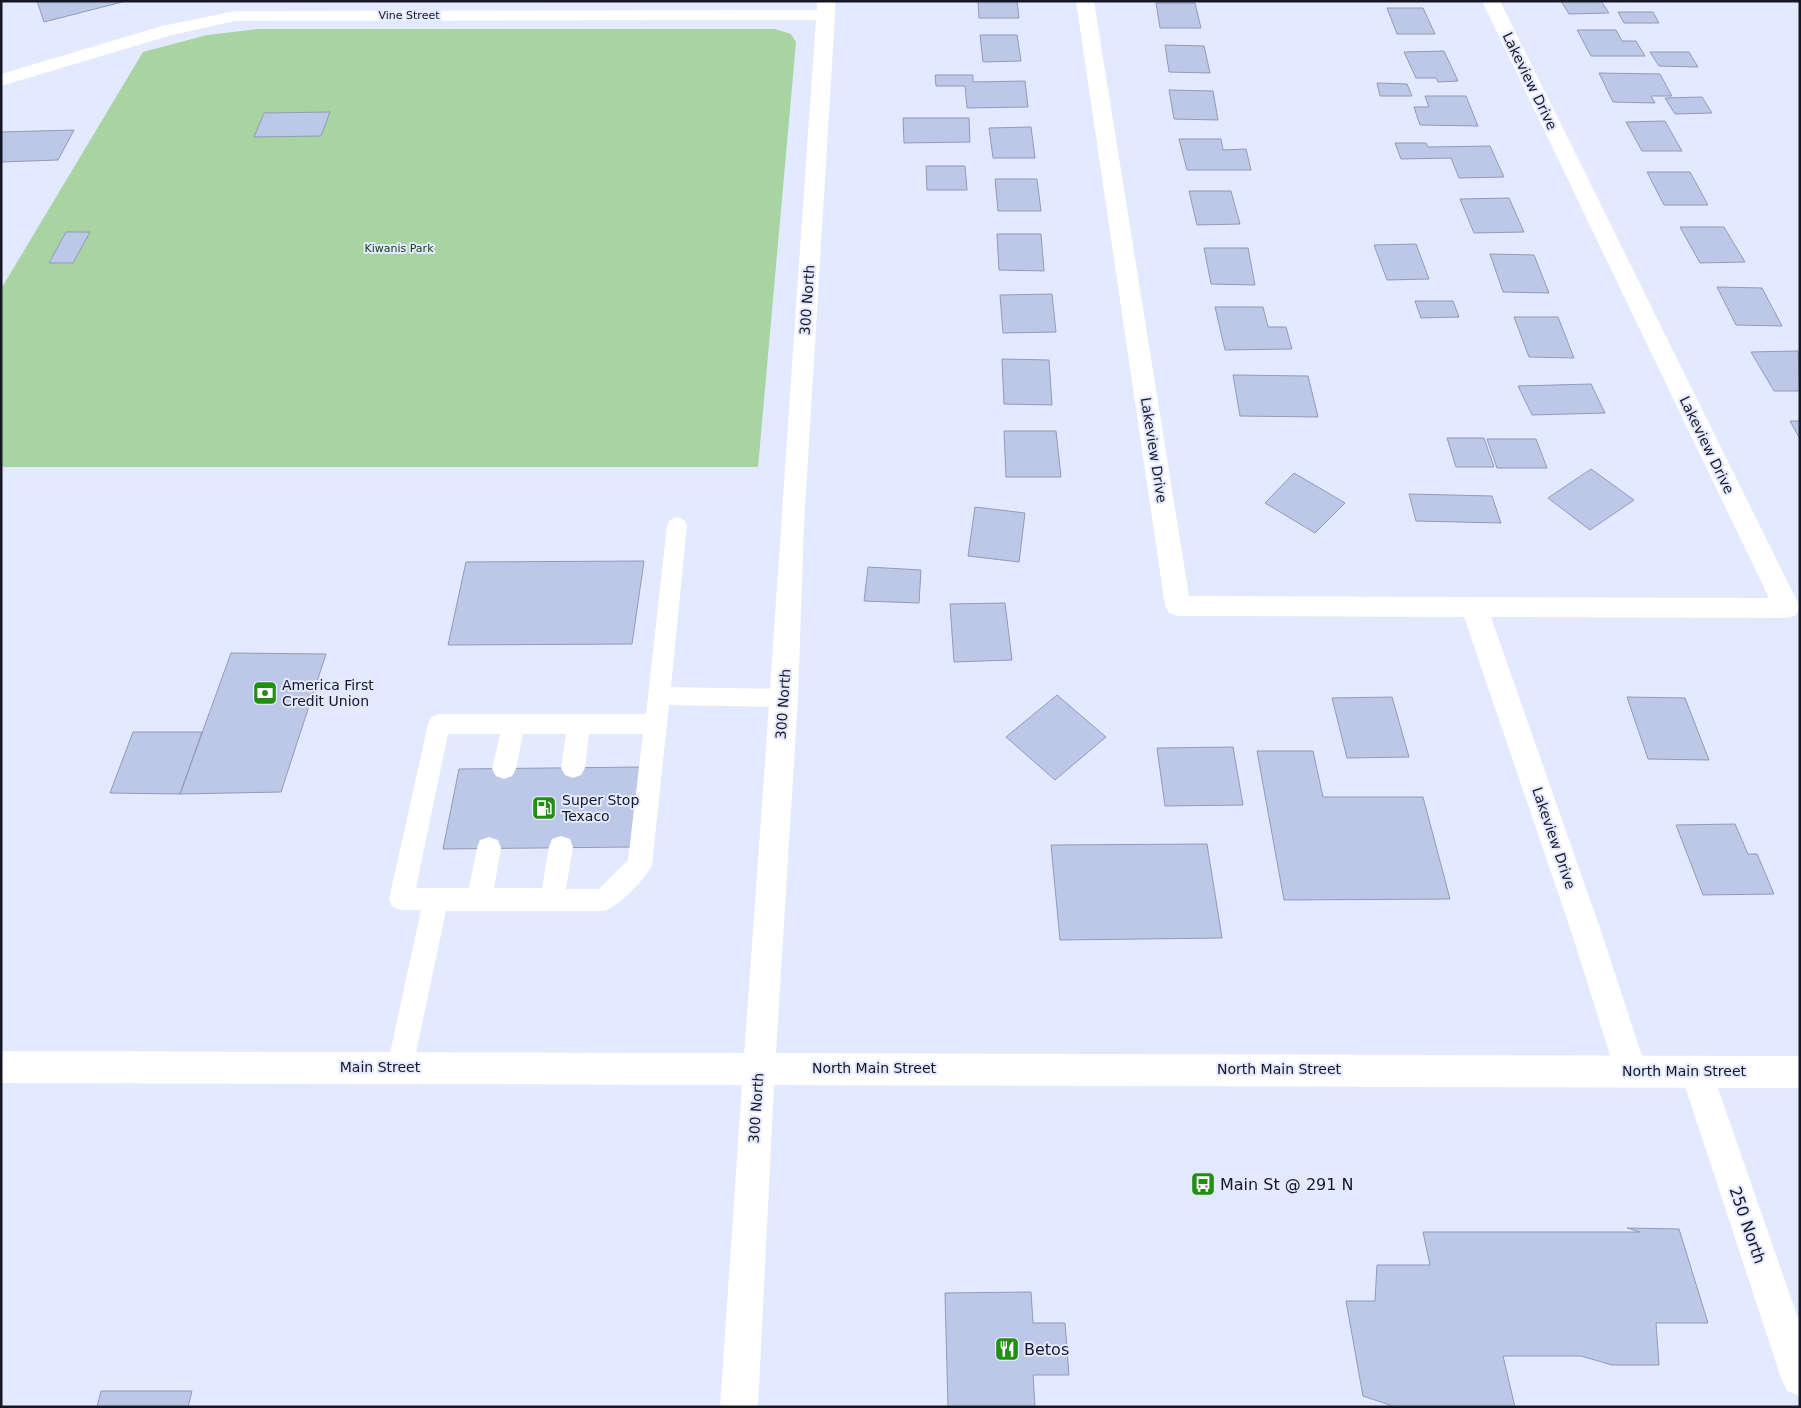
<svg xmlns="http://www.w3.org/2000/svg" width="1801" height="1408" font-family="'DejaVu Sans',sans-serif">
<rect width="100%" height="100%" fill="#e3e9fe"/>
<path fill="#a8d4a2" d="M258 29H775L791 34 796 42 758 467H1V289L143 52 207 35Z"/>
<path fill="#bdc7e8" stroke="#919ab9" d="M37 1H126L44 22Z
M978 1H1017L1019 18H979Z
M1561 1H1601L1609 13 1569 14Z
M1156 3H1195L1201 28H1160Z
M1387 8H1423L1435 34H1397Z
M1618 12H1653L1659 23H1624Z
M1577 30H1616L1622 41H1636L1645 56H1591Z
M980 35H1017L1021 61 983 62Z
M1165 45 1204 46 1210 73 1169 72Z
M1444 51 1458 81 1438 82 1436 78H1416L1404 52Z
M1650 52H1689L1698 67 1659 66Z
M1599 73 1660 74 1672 96H1651L1655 103 1613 102Z
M935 75H973V82L1025 81 1028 107 967 108 965 86H936Z
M1377 83 1407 84 1412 96H1380Z
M1169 90 1213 91 1218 120 1174 119Z
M1425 96H1466L1478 126 1420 125 1414 107H1429Z
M1702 97 1712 113 1675 114 1665 98Z
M330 112 321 136 254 137 264 113Z
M903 118H969L970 142 904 143Z
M1665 121 1682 151H1642L1626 122Z
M1031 127 1035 158H993L989 128Z
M74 130 58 160 1 162V132Z
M1179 139H1221L1223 150 1246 149 1251 170H1187Z
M1395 143H1426L1428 147 1490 146 1504 177 1459 178 1451 158 1401 159Z
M926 166H965L967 190H927Z
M1647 172H1690L1708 205H1664Z
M995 179H1037L1041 211H998Z
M1189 191H1231L1240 224 1197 225Z
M1509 198 1524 232 1474 233 1460 199Z
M1680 227H1724L1745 262 1700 263Z
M66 232H90L73 263H49Z
M997 234H1041L1044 271 999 270Z
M1416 244 1429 279 1387 280 1374 245Z
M1204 248H1248L1255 285 1211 284Z
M1490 254 1534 255 1549 293 1503 292Z
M1717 287 1762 288 1782 326 1736 325Z
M1052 294 1056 332 1003 333 1000 295Z
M1415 301H1453L1459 317 1421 318Z
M1215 307H1263L1268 327H1286L1292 349 1225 350Z
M1514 317H1558L1574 358 1529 357Z
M1798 351 1800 391H1774L1751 352Z
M1002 359 1049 360 1052 405 1004 404Z
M1233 375 1308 376 1318 417 1240 416Z
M1591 384 1605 413 1532 415 1518 386Z
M1790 421H1800V439Z
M1004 431H1056L1061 477H1006Z
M1447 438H1484L1494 467H1456Z
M1487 439H1536L1547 468H1497Z
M1591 469 1634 500 1590 530 1548 498Z
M1294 473 1345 503 1315 533 1265 503Z
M1409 494 1492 496 1501 523 1416 521Z
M975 507 1025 513 1019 562 968 556Z
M644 561 632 644 448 645 466 562Z
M868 567 921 570 919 603 864 601Z
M1005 603 1012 660 954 662 950 604Z
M231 653 326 654 281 792 180 794Z
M1057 695 1106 737 1055 780 1006 737Z
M1392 697 1409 757 1347 758 1332 698Z
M1627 697 1685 698 1709 760 1648 759Z
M133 732H202L180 794 110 793Z
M1233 747 1243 805 1165 806 1157 748Z
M1257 751H1313L1323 797H1423L1450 899 1284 900Z
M642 767 632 847 443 849 459 769Z
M1735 824 1748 854H1757L1774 894 1703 895 1676 825Z
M1207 844 1222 938 1060 940 1051 845Z
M1627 1228 1679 1229 1708 1323H1656L1659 1365H1612L1581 1356H1503L1515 1407H1396L1363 1396 1346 1301H1375L1377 1265H1430L1423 1232H1640Z
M1031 1292 1033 1323H1065L1069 1375H1033L1035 1407H948L945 1293Z
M101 1391H192L188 1407H97Z"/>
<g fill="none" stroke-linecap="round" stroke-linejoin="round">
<path fill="#fff" fill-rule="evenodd" d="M677 517 684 520 687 525 671 687 784 689 792 691 795 698 792 705 784 707 669 705 652 865C645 880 619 906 604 911H446L413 1067 409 1076 400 1080 391 1076 387 1067 421 910H401L392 907 389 899 428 724 431 717 439 714H646L667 525 670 520ZM448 734H500L492 769 496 776 504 779 512 776 516 769 523 734H566L561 768 565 775 573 778 581 775 585 768 589 734H643L628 860 599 889H566L573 847 570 839 561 836 552 839 549 847 542 888H494L501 848 498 840 489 837 480 840 477 848 469 888H416Z"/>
<path fill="#fff" fill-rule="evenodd" d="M817 1H835V15L804 525 798 698 775 1068 771 1079 759 1084 747 1079 743 1068C769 719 791 370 816 20L235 21 172 35 1 86V74L162 26 235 11 817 10Z
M1076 1H1094L1189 596 1769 598 1482 1H1500L1800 607 1796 615 1787 618 1491 617 1602 934 1647 1071 1643 1082 1631 1087 1619 1082 1615 1071 1572 934 1464 617 1178 616 1169 613 1165 606Z
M1696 1055 1708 1060 1712 1071 1800 1324V1396L1787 1391 1781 1378 1680 1071 1684 1060Z"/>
<path fill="#fff" fill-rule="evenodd" d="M1 1051 1800 1056V1088L774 1085 758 1407H720L742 1085 1 1083Z"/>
</g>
<defs>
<symbol id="bank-square" viewBox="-11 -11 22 22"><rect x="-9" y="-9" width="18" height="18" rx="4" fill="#228f13" stroke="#e3e9fe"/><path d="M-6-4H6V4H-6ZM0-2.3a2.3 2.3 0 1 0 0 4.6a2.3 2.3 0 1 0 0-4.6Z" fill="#fff"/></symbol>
<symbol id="fuel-square" viewBox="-11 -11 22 22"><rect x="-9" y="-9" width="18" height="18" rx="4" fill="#228f13" stroke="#e3e9fe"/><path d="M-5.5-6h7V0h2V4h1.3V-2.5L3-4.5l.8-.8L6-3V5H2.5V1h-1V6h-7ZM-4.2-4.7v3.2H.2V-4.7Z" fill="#fff"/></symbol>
<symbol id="bus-square" viewBox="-11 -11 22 22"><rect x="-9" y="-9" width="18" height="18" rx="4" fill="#228f13" stroke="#e3e9fe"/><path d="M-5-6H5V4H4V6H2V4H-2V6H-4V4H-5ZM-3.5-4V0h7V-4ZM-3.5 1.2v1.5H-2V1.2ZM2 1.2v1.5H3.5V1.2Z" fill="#fff"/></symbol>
<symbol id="restaurant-square" viewBox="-11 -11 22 22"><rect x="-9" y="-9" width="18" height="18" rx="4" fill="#228f13" stroke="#e3e9fe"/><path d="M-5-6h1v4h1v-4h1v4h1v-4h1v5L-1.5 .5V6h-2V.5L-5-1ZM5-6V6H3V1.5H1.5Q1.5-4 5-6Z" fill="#fff"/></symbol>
</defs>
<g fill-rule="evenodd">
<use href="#bank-square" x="251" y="679" width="28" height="28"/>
<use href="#fuel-square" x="530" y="794" width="28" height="28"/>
<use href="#bus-square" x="1189" y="1170" width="28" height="28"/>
<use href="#restaurant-square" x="993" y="1335" width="28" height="28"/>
</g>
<g text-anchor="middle" stroke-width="4" stroke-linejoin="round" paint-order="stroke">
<g font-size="11" fill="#151824" stroke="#e3e9fe">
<text x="409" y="19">Vine Street</text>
</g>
<g font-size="11" fill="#13420e" stroke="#e3e9fe">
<text x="399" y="252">Kiwanis Park</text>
</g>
<g font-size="14" fill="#151824" stroke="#e3e9fe">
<text transform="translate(1530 81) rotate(64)" y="5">Lakeview Drive</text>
<text transform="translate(807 300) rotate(-86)" y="5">300 North</text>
<text transform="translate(1707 445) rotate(64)" y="5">Lakeview Drive</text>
<text transform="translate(1154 450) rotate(81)" y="5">Lakeview Drive</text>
<text transform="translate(783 704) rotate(-86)" y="5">300 North</text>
<text transform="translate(1554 838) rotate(71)" y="5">Lakeview Drive</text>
<text x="380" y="1072">Main Street</text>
<text x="874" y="1073">North Main Street</text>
<text x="1279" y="1074">North Main Street</text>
<text x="1684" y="1076">North Main Street</text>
<text transform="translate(756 1108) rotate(-86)" y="5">300 North</text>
</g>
<g font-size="14" fill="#151824" stroke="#e3e9fe" text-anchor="start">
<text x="282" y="690">America First<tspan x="282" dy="16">Credit Union</tspan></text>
<text x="562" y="805">Super Stop<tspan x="562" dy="16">Texaco</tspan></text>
</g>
<g font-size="16" fill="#151824" stroke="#e3e9fe" text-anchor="start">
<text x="1220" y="1190">Main St @ 291 N</text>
<text x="1024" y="1355">Betos</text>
</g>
<g font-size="16" fill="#151824" stroke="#e3e9fe">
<text transform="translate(1748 1225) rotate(71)" y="6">250 North</text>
</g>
</g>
<rect width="1801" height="1408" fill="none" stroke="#151824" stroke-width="5"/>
</svg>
